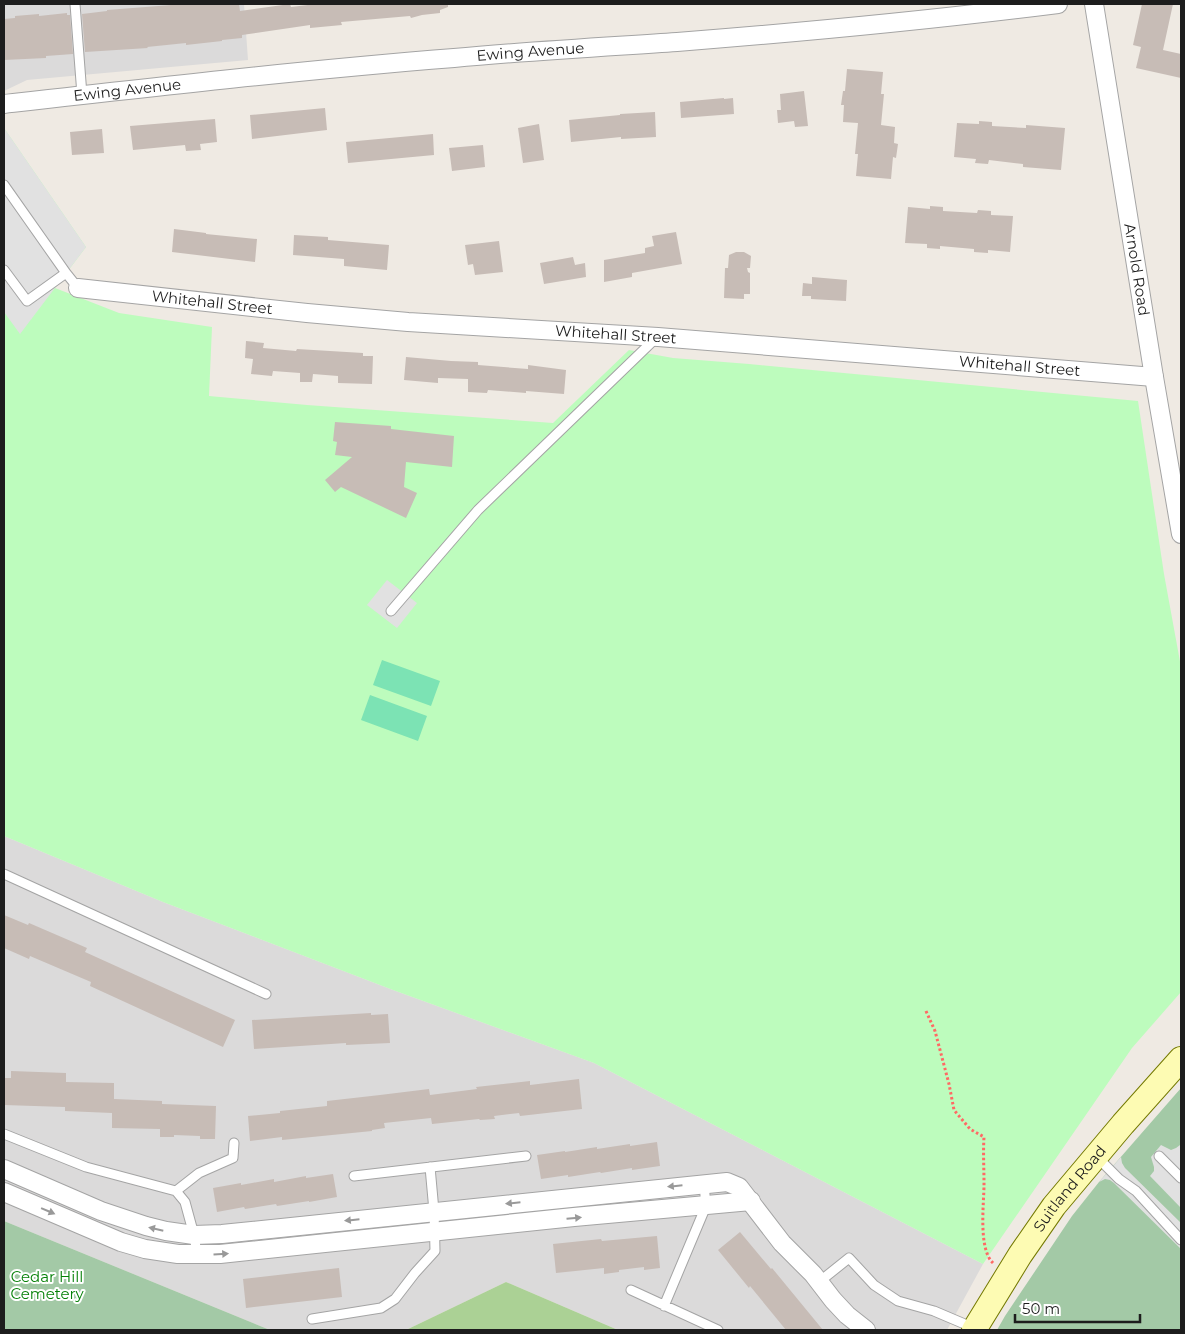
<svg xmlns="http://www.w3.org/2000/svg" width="1185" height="1334" font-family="Montserrat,sans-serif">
<rect width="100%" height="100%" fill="#efeae3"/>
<path fill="#dbdada" d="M4 4H244L248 60 27 80 4 91Z
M4 836 163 902 393 990 594 1063 983 1264 947 1330H618L506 1282 406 1330H270L4 1221Z"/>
<path fill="#abd195" d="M506 1282 618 1330H406Z"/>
<path fill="#a3c9a6" d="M1181 1088V1330H997L1005 1316 1072 1216 1099 1182Z
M4 1221 270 1330H4Z"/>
<path fill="#bdfcbd" d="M4 128 86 247 55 288 119 313 212 327 209 396 307 405 553 423 629 350 673 358 749 364 1138 401 1164 574 1181 667V992L1132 1048 983 1264 594 1063 393 990 163 902 4 836Z"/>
<path fill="#7ce3b4" d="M382 660 440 681 431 706 373 685Z
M370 695 427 716 418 741 361 720Z"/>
<path fill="#e1e1e1" d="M4 128 86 247 20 334 4 312Z
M387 580 417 603 397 628 367 605Z
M1161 1145 1171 1150 1176 1148 1180 1145 1181 1146V1208L1150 1176 1154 1171V1167L1151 1157Z
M1121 1157 1122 1163 1125 1168 1181 1223V1249L1114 1183 1110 1180 1105 1179 1099 1182Z"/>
<path fill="#c7bcb6" d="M184 4H239L240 11 290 4 291 7 316 4H448V7L440 10V13L422 15 411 18 410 16 341 22 342 25 310 28V25L242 35V38L222 40V41L186 45V43L147 47 148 48 85 52 82 14 107 11V10Z
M1142 4H1173L1163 50 1181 54V78L1136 68 1141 47 1133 45Z
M67 13V15H70L73 54 46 56V58L4 60V19L15 18V16L39 14V16Z
M847 69 883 72 881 94H884L881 125 895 127 894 143 898 144 896 158 893 157 891 179 856 176 858 154H855L858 123 843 122 844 105H841L843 91H845Z
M804 91 808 126 795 127 794 121 778 123 777 110H781L780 94Z
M724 98V99L733 98 734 114 681 118 680 102Z
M325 108 327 130 252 139 250 115Z
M655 112 656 137 621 139V137L571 142 569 120 620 115V114Z
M215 119 217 142 200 144 201 150 186 151 185 145 133 150 130 126Z
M979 121 992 122V126L1026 128V125L1065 128 1061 170 1023 167V164L989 160 988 164 975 163 976 159 954 157 957 123 979 124Z
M539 124 544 160 523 163 518 128Z
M102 129 104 153 72 155 70 132Z
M433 134 434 155 348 163 346 142Z
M483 145 485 167 452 171 449 148Z
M930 206 943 207V211L977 213 978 210 991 211V215L1013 216 1010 252 988 250V253L974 252V249L940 246V249L927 248V244L905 243 908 207 930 209Z
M174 229 206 233V234L257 239 255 262 172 252Z
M676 232 682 264 632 273V277L604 282V260L645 253V248L654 246 652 236Z
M294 235 328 237V240L389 245 387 270 344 266V259L293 255Z
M499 241 503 272 475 275 473 264 468 265 465 245Z
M736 252H744L751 256 750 268H747L748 272 750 273V294H744V299L724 298 725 268H728L729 255Z
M573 257 575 265 585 263 586 277 544 284 540 263Z
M812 277 847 280 846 301 811 299V296H802L803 283 812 284Z
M246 341 264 343 263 348 296 351 297 349 363 353V356H373L372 384 338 383V376L313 374 312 382H300V373L273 371 272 376 251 374 253 359 245 358Z
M406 357 451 361 478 362V365L528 369V365L566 370 564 394 526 391V393L488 390 487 393 468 392V379L438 378V383L404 380Z
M335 422 391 426V429L454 436 452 467 406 462 404 487 417 493 406 518 341 487 335 492 325 480 352 457 335 455 337 442 333 441Z
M4 915 28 925 29 923 87 948 85 952 235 1020 223 1047 90 986 91 982 30 956 29 959 4 948Z
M371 1013V1015L388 1014 390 1043 346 1045V1043L254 1049 252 1020Z
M11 1071 66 1073V1082L114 1083V1099L162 1101V1104L216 1106 215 1139H200V1136L174 1135V1137H160V1129L112 1128V1113L65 1111V1107L4 1105V1078H11Z
M579 1079 582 1109 520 1116 519 1113 494 1116 495 1119 480 1120 479 1119 432 1124 431 1118 384 1123 385 1128 372 1130V1131L282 1140V1137L250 1141 248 1116 280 1113V1111L327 1106V1101L380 1095 429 1089 430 1095 477 1089 476 1087 530 1081V1085Z
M657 1142 660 1166 632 1170V1168L601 1173 600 1172 568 1177V1175L541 1179 537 1155 565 1151V1152L597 1147V1149L630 1144V1146Z
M333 1174 337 1197 309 1202V1201L277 1206 276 1204 245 1209 244 1207 217 1212 213 1188 241 1183V1185L274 1179V1182L306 1176V1178Z
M740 1232 771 1269 772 1268 823 1330H786L750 1286 749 1288 718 1250Z
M657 1236 660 1268 644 1270V1267L619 1270V1272L604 1274V1268L556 1273 553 1244 601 1239 602 1241Z
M339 1268 342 1297 246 1308 243 1279Z"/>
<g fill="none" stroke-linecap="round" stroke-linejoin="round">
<defs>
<path id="lane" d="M75 4 82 95
M4 185 66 273
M4 270 27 301 66 273 78 288
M391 611 478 510 656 338
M4 874 266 994
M4 1134 86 1167 176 1191 185 1202 194 1235 197 1254
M1096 1156 1119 1179 1136 1191 1181 1240
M1159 1156 1181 1178
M354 1176 526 1156
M176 1191 199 1173 233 1158 234 1143
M819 1282 849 1258 874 1285 898 1301 934 1311 974 1328
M631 1290 718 1330
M664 1306 706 1206 704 1184
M312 1319 381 1308 395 1299 415 1273 435 1251 434 1211 430 1167"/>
<g id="street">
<path id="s1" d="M1094 4 1154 377 1181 534"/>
<path id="s2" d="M4 104C154 87 303 70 454 58 528 51 602 47 677 42 804 32 931 20 1058 4"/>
<path id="s3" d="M78 288 307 313 408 322 658 337 1154 377"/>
<path d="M4 1169 101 1211 146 1226 166 1231 194 1235 222 1234 727 1182 739 1187 782 1243 813 1274 833 1300 847 1315 866 1330"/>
<path d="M4 1192 121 1242 145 1249 178 1254H220L574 1217 751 1201"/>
</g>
<g id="secondary">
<path id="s4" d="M974 1330 1020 1255 1054 1206 1123 1124 1181 1059"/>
</g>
</defs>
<use href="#lane" stroke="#a4a4a4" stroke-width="11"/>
<use href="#street" stroke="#a4a4a4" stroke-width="20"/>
<use href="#secondary" stroke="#747900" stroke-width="26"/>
<path stroke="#ff6964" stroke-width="3" stroke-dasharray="2.5 2.5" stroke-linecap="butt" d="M926 1011 935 1031 949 1084 954 1110 970 1129 984 1137C983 1152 984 1168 984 1184 984 1204 978 1249 993 1263"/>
<use href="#lane" stroke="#fff" stroke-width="9"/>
<use href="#street" stroke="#fff" stroke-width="18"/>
<use href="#secondary" stroke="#fdfbb3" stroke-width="24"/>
</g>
<defs><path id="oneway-solid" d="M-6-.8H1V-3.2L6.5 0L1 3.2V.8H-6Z" transform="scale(1.25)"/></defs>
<g fill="#999">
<use href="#oneway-solid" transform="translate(675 1186) rotate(174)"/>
<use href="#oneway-solid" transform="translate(513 1203) rotate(174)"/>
<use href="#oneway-solid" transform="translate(48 1211) rotate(23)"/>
<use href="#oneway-solid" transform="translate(574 1218) rotate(-5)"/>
<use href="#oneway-solid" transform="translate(352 1220) rotate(174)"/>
<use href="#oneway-solid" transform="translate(156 1229) rotate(-167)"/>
<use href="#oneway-solid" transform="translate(221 1254) rotate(-4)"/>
</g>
<g text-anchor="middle" stroke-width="4" stroke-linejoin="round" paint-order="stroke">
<g font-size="15" fill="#1d1d1d" stroke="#fff">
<text dy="5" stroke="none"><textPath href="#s2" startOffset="529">Ewing Avenue</textPath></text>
<text dy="5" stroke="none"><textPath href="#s2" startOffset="124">Ewing Avenue</textPath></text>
<text dy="5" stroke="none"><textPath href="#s1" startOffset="269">Arnold Road</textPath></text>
<text dy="5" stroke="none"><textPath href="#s3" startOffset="135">Whitehall Street</textPath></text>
<text dy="5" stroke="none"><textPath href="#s3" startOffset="540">Whitehall Street</textPath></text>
<text dy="5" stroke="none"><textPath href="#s3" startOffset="945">Whitehall Street</textPath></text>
<text dy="5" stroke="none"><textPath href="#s4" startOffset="171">Suitland Road</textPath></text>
</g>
<g font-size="15" fill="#068108" stroke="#fff">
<text x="47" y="1282">Cedar Hill<tspan x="47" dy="17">Cemetery</tspan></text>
</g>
</g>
<rect width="1185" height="1334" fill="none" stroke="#1d1d1d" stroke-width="10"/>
<path d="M1015 1314v8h125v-8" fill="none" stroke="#1d1d1d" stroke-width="2.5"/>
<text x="1022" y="1314" font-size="15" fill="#1d1d1d" stroke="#ffffff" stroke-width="4" paint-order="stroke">50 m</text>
</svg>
